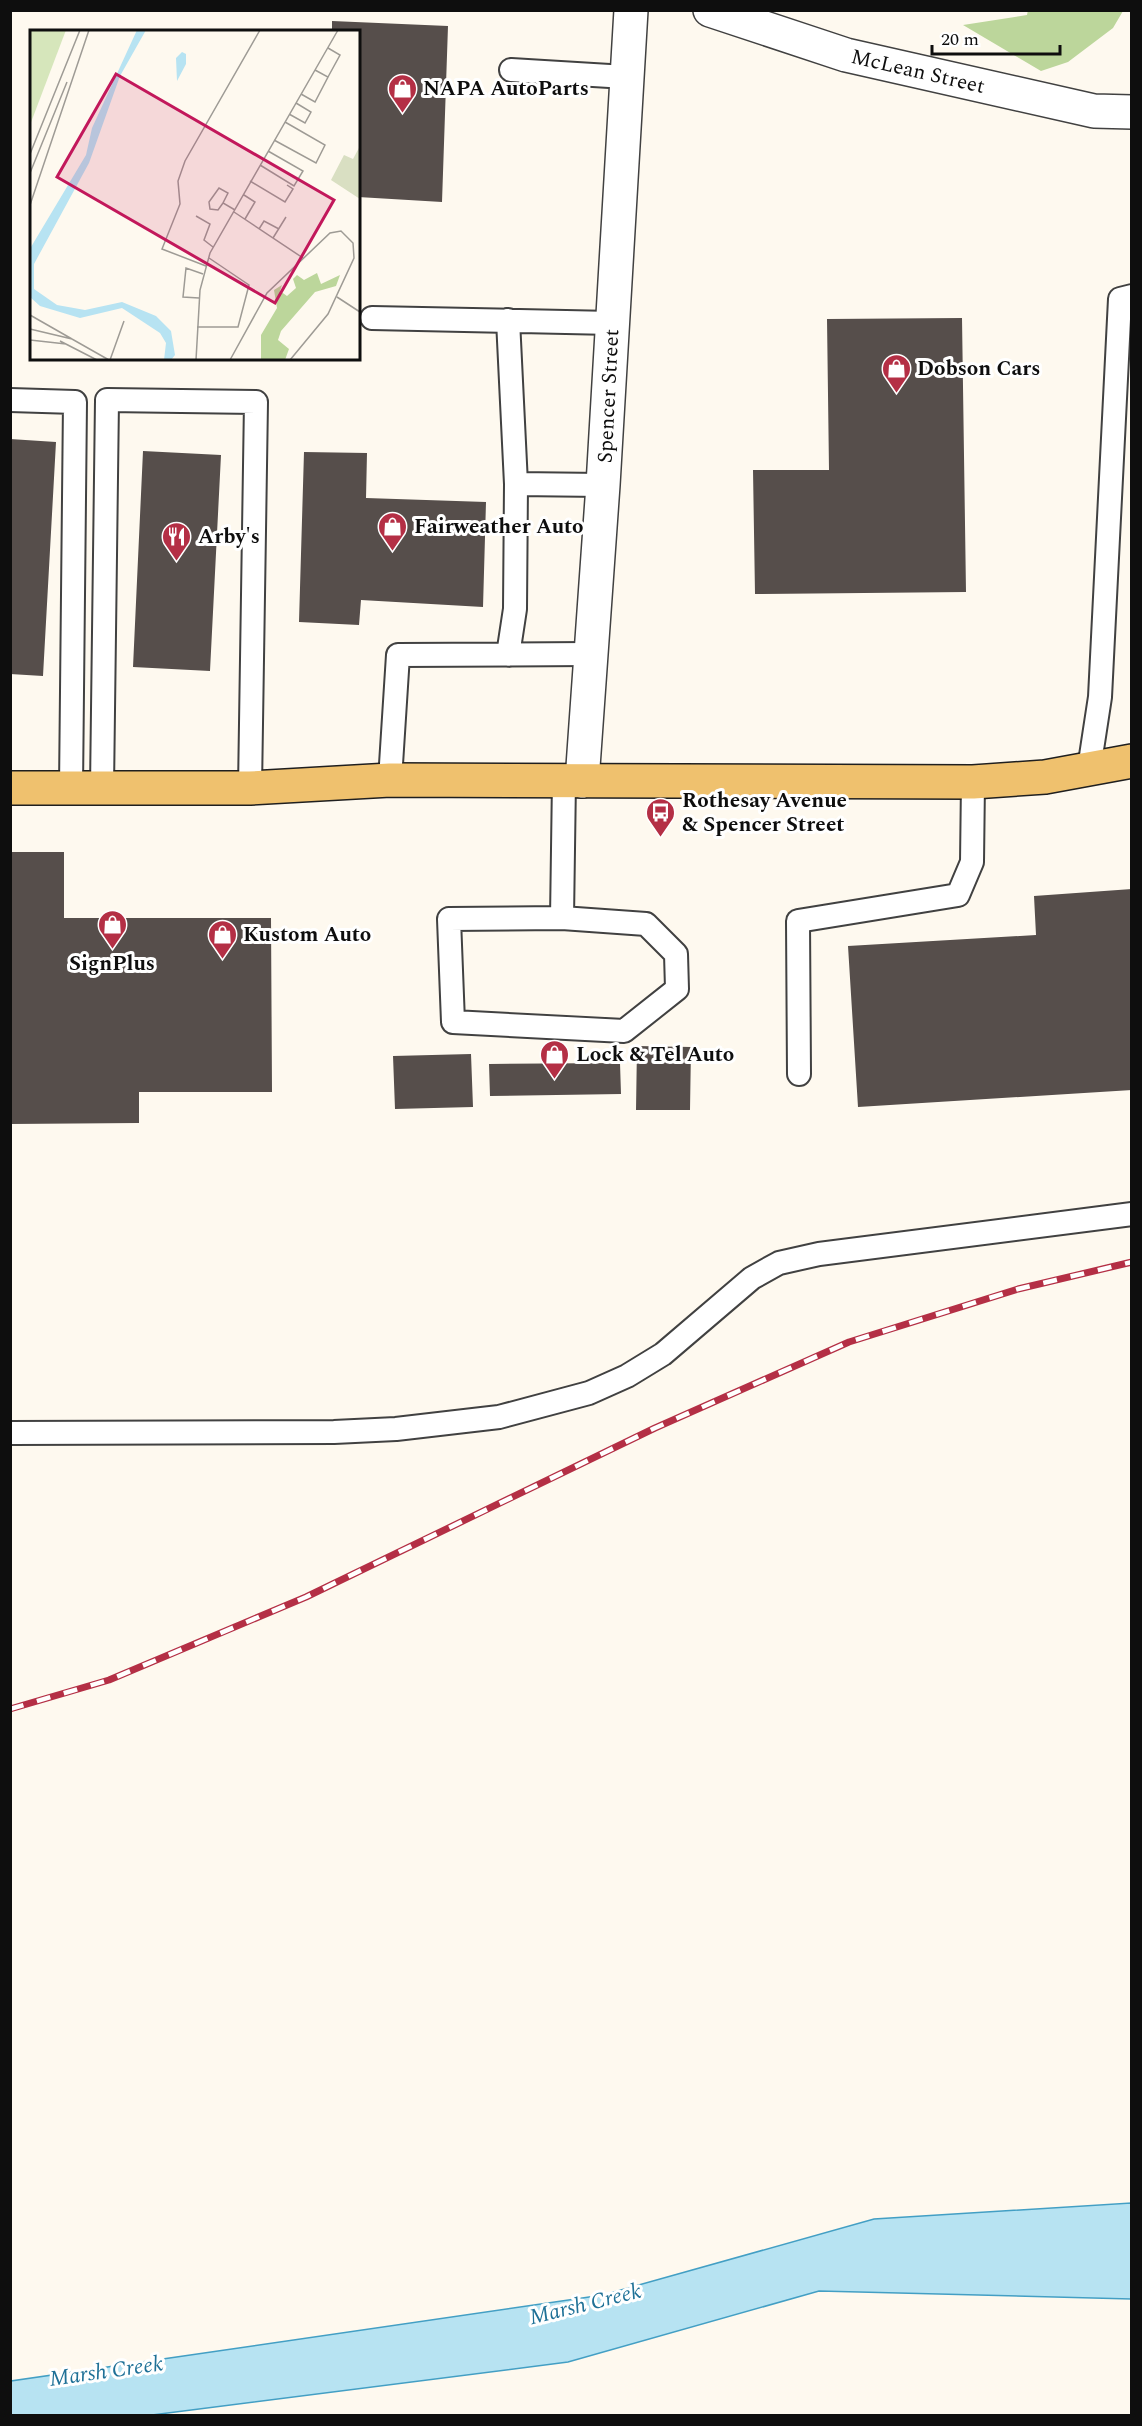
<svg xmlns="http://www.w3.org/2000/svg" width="1142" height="2426" font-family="Spectral,serif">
<rect width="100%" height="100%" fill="#fef9ef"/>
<path fill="#bcd69b" d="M1028 10H1123V11L1113 28 1068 62 1041 71 963 25 1027 15Z"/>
<path fill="#b7e3f2" stroke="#439fc4" stroke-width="1.5" d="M1131 2203V2299L819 2291 568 2362 152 2415H11V2381L603 2295 874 2219Z"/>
<path fill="#564e4b" d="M332 21 448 26 442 202 358 197V32H332Z
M962 318 966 592 755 594 753 470H829L827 319Z
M10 439 56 442 43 676 10 674Z
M143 451 221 455 210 671 133 667Z
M304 452 367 453 366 498 486 502 483 607 361 600 359 625 299 622Z
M10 852H64V918H271L272 1092H139V1123L10 1124Z
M1132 889V1090L858 1107 848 946 1036 935 1034 896Z
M637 1046 691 1047 690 1110H636Z
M471 1054 473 1107 395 1109 393 1056Z
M620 1063 621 1094 490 1096 489 1064Z"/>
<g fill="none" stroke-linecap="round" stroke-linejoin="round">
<defs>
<path id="lane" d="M511 70 626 77
M372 318 612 323
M508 320 516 484 603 485
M10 400 75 402 71 788
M508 655 515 609 516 484
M1089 769 1100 697 1120 299 1132 296
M390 780 398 655 591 654
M102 788 107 400 256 402 250 788
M562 918 646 924 676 954 677 989 624 1031 453 1022 449 919 562 918 564 780
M799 1074 798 921 958 895 972 862 973 782
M10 1433 334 1432 396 1429 499 1417 589 1393 627 1376 663 1354 752 1278 779 1263 819 1254 1132 1214"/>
<path id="street" d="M710 10 846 55 1094 111 1132 112
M582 781 603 485 631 10"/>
<path id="primary" d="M10 788H250L390 780 973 782 1045 777 1132 761"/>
</defs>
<use href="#lane" stroke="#414141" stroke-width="26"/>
<use href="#street" stroke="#414141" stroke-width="36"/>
<use href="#primary" stroke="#1f1f1f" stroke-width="36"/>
<use href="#lane" stroke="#fff" stroke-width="22"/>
<use href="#street" stroke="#fff" stroke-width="33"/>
<use href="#primary" stroke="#efc16e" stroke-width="33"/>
<defs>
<path id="rail" d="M10 1709 109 1680 306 1597 655 1428 849 1342 1018 1289 1132 1262"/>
</defs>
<use href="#rail" stroke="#b42f45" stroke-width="7"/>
<use href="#rail" stroke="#fff" stroke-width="4.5" stroke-dasharray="14" stroke-linecap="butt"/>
</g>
<defs>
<symbol id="shop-pin" viewBox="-11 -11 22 30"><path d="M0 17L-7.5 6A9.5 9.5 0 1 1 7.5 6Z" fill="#b42f45" stroke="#fff"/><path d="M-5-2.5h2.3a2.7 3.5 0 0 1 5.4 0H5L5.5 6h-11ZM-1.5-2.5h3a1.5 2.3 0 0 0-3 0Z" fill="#fff"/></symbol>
<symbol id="restaurant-pin" viewBox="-11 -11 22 30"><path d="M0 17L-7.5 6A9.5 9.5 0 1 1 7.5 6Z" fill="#b42f45" stroke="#fff"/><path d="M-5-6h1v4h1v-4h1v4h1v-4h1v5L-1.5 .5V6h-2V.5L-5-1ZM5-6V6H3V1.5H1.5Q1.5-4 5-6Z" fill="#fff"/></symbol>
<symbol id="bus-pin" viewBox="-11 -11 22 30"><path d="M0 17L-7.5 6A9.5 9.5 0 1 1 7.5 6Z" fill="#b42f45" stroke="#fff"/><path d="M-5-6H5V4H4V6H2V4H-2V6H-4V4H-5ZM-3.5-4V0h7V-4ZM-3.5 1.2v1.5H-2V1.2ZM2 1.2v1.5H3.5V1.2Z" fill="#fff"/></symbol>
</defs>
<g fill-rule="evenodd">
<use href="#shop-pin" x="386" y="72" width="33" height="45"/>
<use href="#shop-pin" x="880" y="352" width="33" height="45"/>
<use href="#shop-pin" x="376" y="510" width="33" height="45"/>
<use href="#restaurant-pin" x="160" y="520" width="33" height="45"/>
<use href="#bus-pin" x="644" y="796" width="33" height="45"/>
<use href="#shop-pin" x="96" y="908" width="33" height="45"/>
<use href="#shop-pin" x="206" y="918" width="33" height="45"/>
<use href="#shop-pin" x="538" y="1038" width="33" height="45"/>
</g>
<g text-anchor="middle" stroke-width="6" stroke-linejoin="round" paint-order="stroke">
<g font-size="21" fill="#0e0e0e" stroke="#fff">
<text transform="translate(918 71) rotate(13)" y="7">McLean Street</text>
<text transform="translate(608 396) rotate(-87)" y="7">Spencer Street</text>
</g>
<g font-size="21" font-weight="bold" fill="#0e0e0e" stroke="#fff" text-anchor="start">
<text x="423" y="95">NAPA AutoParts</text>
<text x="917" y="375">Dobson Cars</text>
<text x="414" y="533">Fairweather Auto</text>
<text x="198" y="543">Arby's</text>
<text x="682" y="807">Rothesay Avenue<tspan x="682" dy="24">&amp; Spencer Street</tspan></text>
<text x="243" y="941">Kustom Auto</text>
<text x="112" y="970" text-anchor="middle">SignPlus</text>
<text x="576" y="1061">Lock &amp; Tel Auto</text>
</g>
<g font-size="22" font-style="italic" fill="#1f7197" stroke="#fff">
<text transform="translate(585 2303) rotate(-14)" y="8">Marsh Creek</text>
<text transform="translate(106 2370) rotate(-8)" y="8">Marsh Creek</text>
</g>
</g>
<g transform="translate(30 30)">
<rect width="330" height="330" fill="#fef9ef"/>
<path d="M0 0H36L0 95Z" fill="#d6e6bb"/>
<path d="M287 243 291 254 310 245 306 256 285 262 251 301 248 310 259 319 255 330H231V305L247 278 244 260 252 255 250 261 257 266 266 258 263 249 267 245 274 250Z" fill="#bcd69b"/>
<path d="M330 116V169L301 150 314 125 323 129Z" fill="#d9dfc2"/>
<path d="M107 0H116L90 46 59 133 4 234V259L27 275 55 280 92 272 126 286 141 301 145 325 141 330H134L136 313 130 303 92 278 50 288 10 276 0 267 1 217 56 125 62 98ZM152 22 156 24V34L147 51 146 28Z" fill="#b7e3f2"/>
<path fill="none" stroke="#9e9b95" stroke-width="1.5" d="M298 18 310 25 298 47M271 64 285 72 298 47 285 40M259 84 275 93 281 82 266 73M244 110 286 133 295 115 255 92M0 124 50 0M230 135 264 156 273 141 238 121M0 143 37 52M220 151 255 172 263 159 257 155M214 165 225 172 215 189M193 173 188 180 180 179 179 172 189 158 198 163 193 173 205 180M0 175 59 0M204 182 273 228M166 186 180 194 174 210 183 217M229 199 234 191 249 199M243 208 256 187M176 236 132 219 150 174 148 151 155 131 230 0M307 267 330 282M169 268 153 267 156 238 173 244M0 285 42 309M167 297H208L219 255 179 228M0 299 42 309 79 330M0 310 36 314M30 311 67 330M80 330 94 291M166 330 170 260 180 223 308 0M200 330 237 263 300 203 311 201 323 213 324 228 298 284 260 330"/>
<path fill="#c2185b" fill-opacity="0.15" stroke="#c2185b" stroke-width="3" d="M86 44 304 170 245 273 27 147Z"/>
<rect width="330" height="330" fill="none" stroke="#0e0e0e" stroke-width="3"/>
</g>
<rect width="1142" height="2426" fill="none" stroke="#0e0e0e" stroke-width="24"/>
<path d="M932 45v9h128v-9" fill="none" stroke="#0e0e0e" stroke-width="3"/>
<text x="941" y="45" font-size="18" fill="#0e0e0e" stroke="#ffffff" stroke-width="4.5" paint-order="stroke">20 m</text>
</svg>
